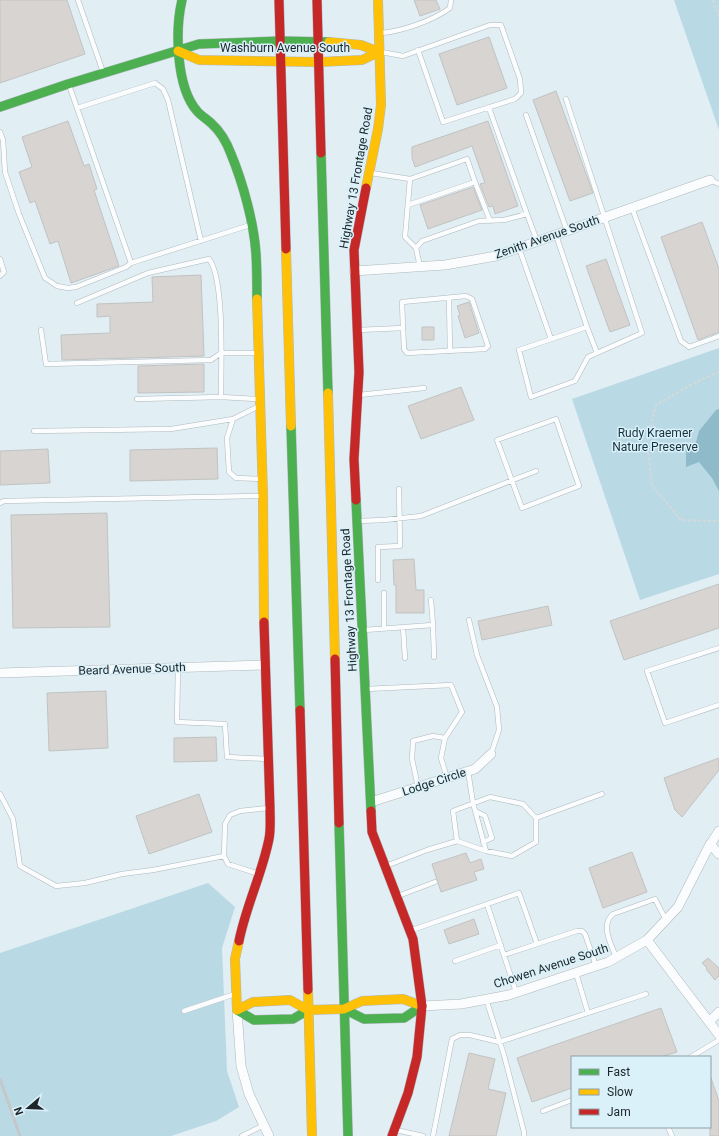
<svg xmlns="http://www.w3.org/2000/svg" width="719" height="1136" font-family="Roboto,sans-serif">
<rect width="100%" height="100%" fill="#e1eef3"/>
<path fill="#b9d9e5" d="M674 0H719V130Z
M719 348V574L640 600 572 399Z
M208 883 235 907 222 948 227 1071 239 1107 216 1121 171 1136H0V953Z"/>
<path fill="#8ebaca" d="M719 409V491L712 478 699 462 686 467V447L696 442 699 431 716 410Z"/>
<path fill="#d7d4d1" stroke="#c1c3c3" d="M0 0H67L85 54 0 83Z
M414 0H436L440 9 420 16Z
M489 37 507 88 457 105 439 54Z
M556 91 593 193 570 201 533 100Z
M68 121 84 166 89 164 97 189 94 190 119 266 71 283 58 241 50 244 35 201 30 203 19 172 32 167 22 137Z
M488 121 518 206 495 214 493 206 489 207 480 184 485 183 472 146 415 167 412 158V147Z
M473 187 482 210 428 229 420 205Z
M702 222 719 269V332L698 340 661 237Z
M606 259 630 325 610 332 586 266Z
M201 275 204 356 62 360 61 335 110 333V316L97 317V304L153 302 152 277Z
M469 302 479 333 465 338 458 316 460 315 457 306Z
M422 327H434V340H422Z
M204 364V392L138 393V366Z
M461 387 474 420 421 439 408 406Z
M217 448 218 479 130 481V450Z
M48 449 50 483 0 485V451Z
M107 513 110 627 13 628 11 515Z
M414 559 416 590H424V613H396V585H394L393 560Z
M719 584V628L624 660 610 621Z
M548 606 552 625 482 640 478 621Z
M106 691 108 748 49 751 47 693Z
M216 737 217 761 174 762V738Z
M719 758V770L682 817 675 810 664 778Z
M199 794 212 832 149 854 136 816Z
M632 852 647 892 603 908 589 868Z
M466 853 470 863 481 859 484 869 474 872 477 880 441 892 432 864Z
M474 919 479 934 449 944 444 930Z
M708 958 719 968V976L715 980 706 969 707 968 702 963Z
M661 1008 677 1052 661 1057H572V1088L532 1102 517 1058Z
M469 1053 495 1059 488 1089 506 1093 496 1136H449Z
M711 1078 719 1101V1136H710V1079Z"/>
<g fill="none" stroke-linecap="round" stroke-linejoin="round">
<defs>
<path id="lane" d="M78 0 103 72
M381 33C403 31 432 21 450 8L451 0
M381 52 403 56 490 25H501L520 79 521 93 515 99 443 122 418 50
M69 85 131 263 250 225
M77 108 155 83 163 89 168 100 201 241
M489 108 527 214
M526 115 567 231
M0 132 3 140 5 172 19 214 45 278 57 286 68 288 76 287 126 267 131 263
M371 173 410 179 405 237 416 248 420 267
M710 180 719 184
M475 182 490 221
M408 205 475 182 467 159 410 179
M632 208 681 341 689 347 719 336
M556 235 587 327 519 350 531 397 575 381 588 357 642 333 566 99
M416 248 422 241 479 221 504 220 527 214 537 241
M519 248 551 339
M0 259 4 272 0 276
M449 298 450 351
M77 303 148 273 209 259C225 279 221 369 221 397L258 399
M587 327 597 353
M41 330 46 364 211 360 221 353H258
M358 330 403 328 404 349 407 353 485 349 488 346 472 299 466 296 402 302 403 328
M359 395 424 388
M137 399 221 397
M259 406 233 419 227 438 229 472 236 478 260 479
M556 419 579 486 522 508 497 440Z
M34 431 171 429 233 419
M0 503 4 501 261 496
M359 521 384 520 421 516 536 471
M378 580V547L400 546 399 489
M384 593V628
M469 620 477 655 497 707 499 730 491 754
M433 625 434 657
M403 627 405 658
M364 630 433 625 431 600
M719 648 647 671 665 723 719 705
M178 668 177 722 225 724 227 757 267 759
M366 689 451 685 462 712 445 738
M468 771 473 803 486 851
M418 787 412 759 413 741 433 736 445 738 441 758 447 778
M0 794 13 819 20 866 56 886 85 883 122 874 153 870 224 856
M475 811 485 816 492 838 483 842
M536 818 602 794
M386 866 427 850 457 841 486 851 512 856 536 842V818L523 804 490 797 453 811 457 841
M259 874 228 864 224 856 225 824 230 815 240 811 268 808
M398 896 435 882
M487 904 516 992
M412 930 519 893 537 944 577 931H582L585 934 596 966
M504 955 537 944
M616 957C611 944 600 925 613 914L655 899 666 920
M455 961 501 945
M576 973 588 1013
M486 999 504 1055 524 1132V1136
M184 1011 235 994
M691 1057 719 1040
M543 1111 572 1100
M668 1127 672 1136
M396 1130 423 1136
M242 1136 264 1125
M433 1136 452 1039 460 1035H470L499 1042 646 994"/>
<path id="street" d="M354 271 445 265 496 256 710 180
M0 673 265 665
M371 802 475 769 491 754
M710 844 719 854
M647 940 719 1035
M422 1006 461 1004 509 995 608 962 647 940 678 907 708 848 719 831
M237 1010 241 1066 249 1094 269 1136
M709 1022 719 1012"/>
<path id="fast" d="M182 0C175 30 176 87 197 111 201 116 207 119 211 123 220 131 227 143 231 154 243 183 254 223 256 254 257 269 257 284 257 299
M0 107 68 84 199 44 280 41 329 42
M321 153 328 393
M291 426 300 710
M356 500 371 811
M339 823 348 1136
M344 1009 364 1019 404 1018 422 1006
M237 1010 254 1020 293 1019 308 1010"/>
<path id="slow" d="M329 42 361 45 379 52
M178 51 199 60 319 62 362 60 379 52
M366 188 378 129 381 105 378 0
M286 249 291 426
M257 299 263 496 264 622
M328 393 335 659
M308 990 312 1136
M237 1010 235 959 239 941
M237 1010 253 1002 290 1000 308 1010 344 1009 362 1001 403 999 422 1006"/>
<path id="jam" d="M279 0 286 249
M317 0 321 153
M356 500 354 459 359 372 354 250 366 188
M335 659 339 823
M300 710 308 990
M371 811 372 832 413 939 422 1006 417 1057 408 1093 392 1136
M239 941C246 906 262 874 269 839 271 829 270 818 270 808L264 622"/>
</defs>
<use href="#lane" stroke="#afb9bd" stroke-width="5.5"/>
<use href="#street" stroke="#afb9bd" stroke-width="10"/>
<use href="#fast" stroke="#afb9bd" stroke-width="10"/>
<use href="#slow" stroke="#afb9bd" stroke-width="10"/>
<use href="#jam" stroke="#afb9bd" stroke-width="10"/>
<path stroke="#d5d9da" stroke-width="2" stroke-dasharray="3 2" stroke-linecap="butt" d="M713 0 719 17
M719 372 696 382 656 405 647 442 652 485 681 520 719 521"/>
<use href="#lane" stroke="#fafcfd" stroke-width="4.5"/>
<use href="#street" stroke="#fafcfd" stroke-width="9"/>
<use href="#fast" stroke="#4caf50" stroke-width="9"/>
<use href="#slow" stroke="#ffc107" stroke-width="9"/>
<use href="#jam" stroke="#c62828" stroke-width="9"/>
<path stroke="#c4c8c9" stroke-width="3" d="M0 1079 20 1136"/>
</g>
<g text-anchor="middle" stroke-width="3" stroke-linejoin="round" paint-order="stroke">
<g font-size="12" fill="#1d2529" stroke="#daf1fa">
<text x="285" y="52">Washburn Avenue South</text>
<text transform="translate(356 178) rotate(-80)" y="4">Highway 13 Frontage Road</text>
<text transform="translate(547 237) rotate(-19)" y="4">Zenith Avenue South</text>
<text transform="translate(349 600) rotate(-93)" y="4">Highway 13 Frontage Road</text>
<text transform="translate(132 669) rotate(-2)" y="4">Beard Avenue South</text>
<text transform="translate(434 782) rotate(-18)" y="4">Lodge Circle</text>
<text transform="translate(551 966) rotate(-18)" y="4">Chowen Avenue South</text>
</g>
<g font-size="12" fill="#15313b" stroke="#daf1fa">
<text x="655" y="437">Rudy Kraemer<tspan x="655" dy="14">Nature Preserve</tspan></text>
</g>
</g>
<rect x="571" y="1056" width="140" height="72" fill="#daf1fa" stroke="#8e9fa6"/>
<rect x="579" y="1069" width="20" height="6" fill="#4caf50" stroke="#8e9fa6"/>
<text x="607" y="1076" font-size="12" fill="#1d2529">Fast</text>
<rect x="579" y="1089" width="20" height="6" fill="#ffc107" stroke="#8e9fa6"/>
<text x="607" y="1096" font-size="12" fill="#1d2529">Slow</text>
<rect x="579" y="1109" width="20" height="6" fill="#c62828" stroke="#8e9fa6"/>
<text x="607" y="1116" font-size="12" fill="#1d2529">Jam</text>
<g transform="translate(28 1108) rotate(251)" stroke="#daf1fa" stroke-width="3" paint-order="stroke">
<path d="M0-3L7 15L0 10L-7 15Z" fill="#1d2529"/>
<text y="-6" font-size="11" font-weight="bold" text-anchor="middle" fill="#1d2529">N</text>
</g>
</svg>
